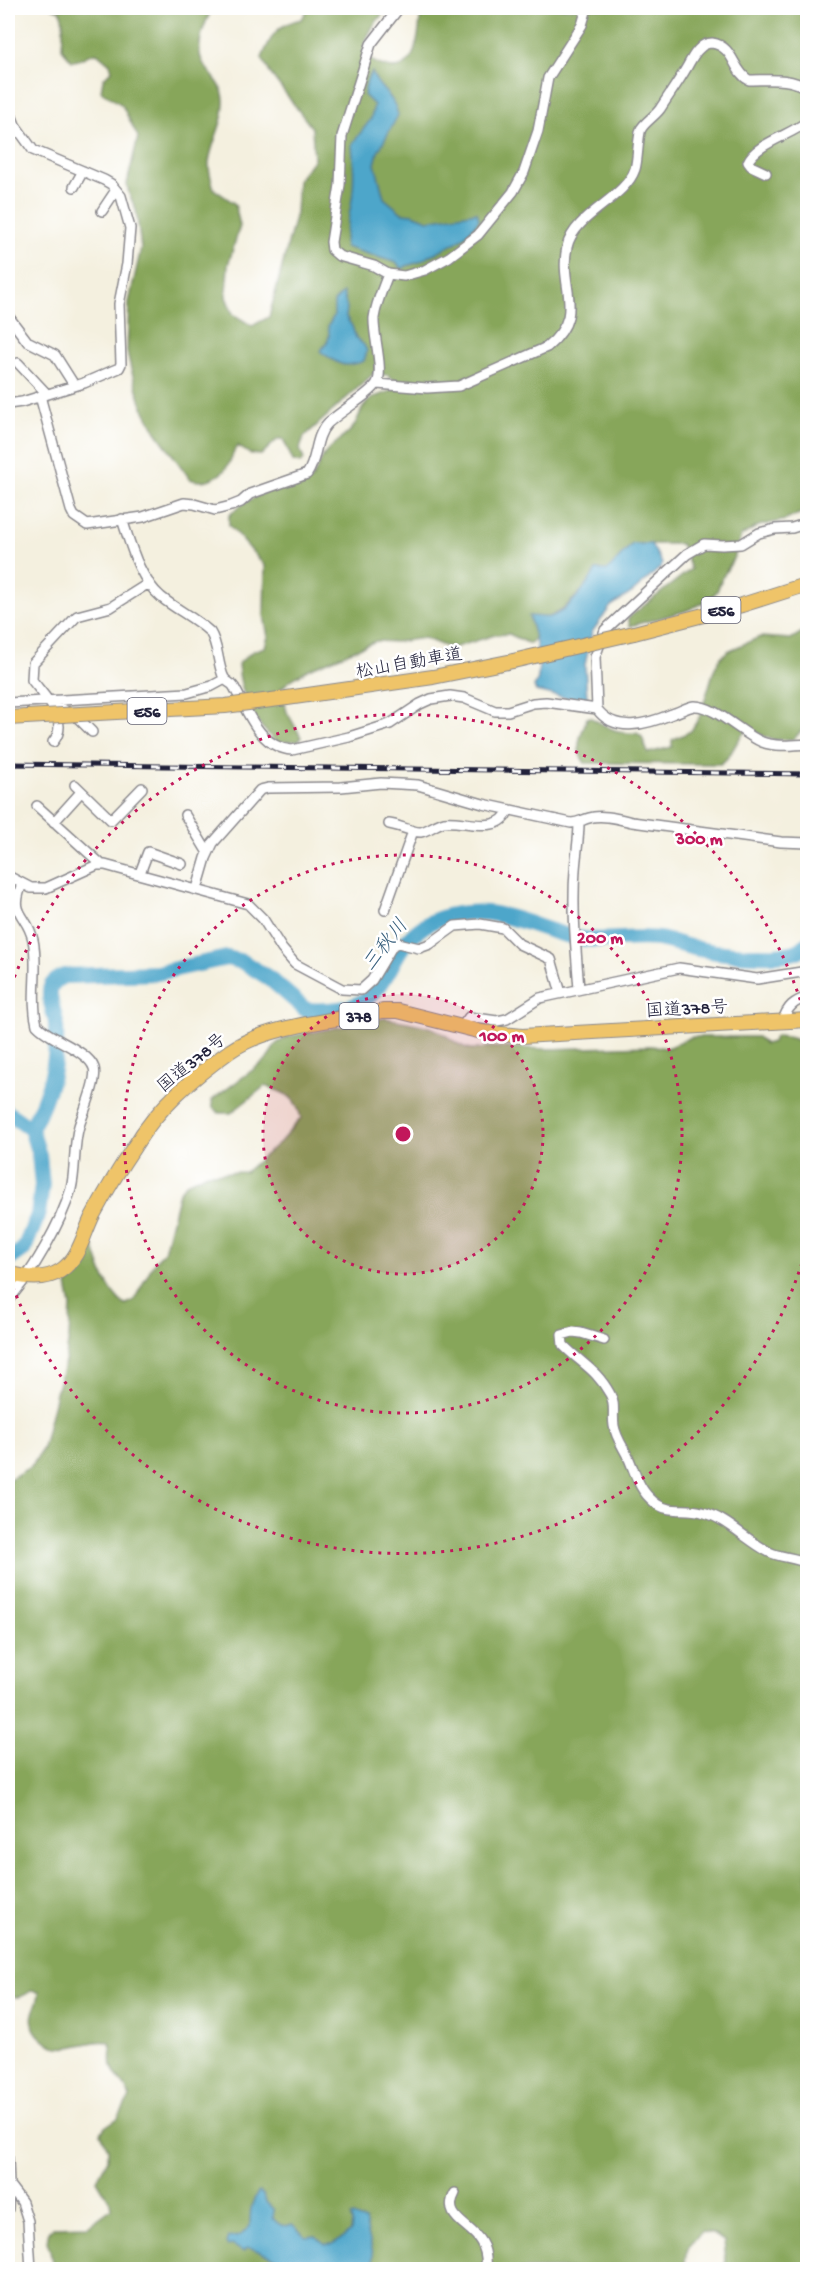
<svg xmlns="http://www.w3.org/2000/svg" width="815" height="2277" font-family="'Gochi Hand','Klee One',sans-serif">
<rect width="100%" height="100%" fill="#fff"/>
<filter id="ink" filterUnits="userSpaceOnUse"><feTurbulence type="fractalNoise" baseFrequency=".0167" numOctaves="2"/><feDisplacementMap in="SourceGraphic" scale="12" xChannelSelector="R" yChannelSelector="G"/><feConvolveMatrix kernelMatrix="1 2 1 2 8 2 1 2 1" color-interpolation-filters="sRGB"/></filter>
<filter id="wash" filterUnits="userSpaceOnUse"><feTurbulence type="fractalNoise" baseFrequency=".008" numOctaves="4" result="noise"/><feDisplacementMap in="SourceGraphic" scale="24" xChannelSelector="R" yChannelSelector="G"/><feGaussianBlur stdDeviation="1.35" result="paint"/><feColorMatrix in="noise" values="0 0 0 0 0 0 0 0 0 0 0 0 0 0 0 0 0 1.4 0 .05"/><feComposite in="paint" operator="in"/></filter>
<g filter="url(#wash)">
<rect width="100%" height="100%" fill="#f4f0df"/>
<path fill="#87a65a" stroke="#54644a" stroke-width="1.5" d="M52 8H213C205 21 195 46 202 61 209 75 223 82 224 100 225 122 212 140 209 162 208 171 212 181 214 189L235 204 240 226 228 265 226 297 233 314 252 326 269 317 296 213 298 180 314 159 312 128 270 73 262 58C271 36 276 24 302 19L308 8H388C376 21 364 36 363 55 414 90 418 48 421 8H807V515L803 512 786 520 758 526 741 536 734 558 722 578 717 591 708 601 685 611 630 626 628 618 691 569 681 544H632L608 571 596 570 586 587 565 607 550 617 530 644 509 634 495 635 456 647 444 646 424 638 396 642 376 641 309 669 289 681 281 689 287 712 301 737 298 741 277 742C253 723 240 694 238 664L253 651 265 647 268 637 264 615 265 566 229 525V516C243 499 289 480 311 480 317 471 319 463 324 455 332 443 346 438 354 426 360 416 361 406 371 399 377 395 390 392 397 388L398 383 388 375 373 374 304 437 300 449 304 460 300 463 293 461 283 439H278L261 455 250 454 238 446C233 451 234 452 231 459 225 476 206 485 190 479L156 432 141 403 131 369 127 352 129 302 141 248 136 210 129 194 127 184 138 137 122 105 101 91 103 79 112 70 110 64 97 53C87 53 83 61 72 61L62 49C62 35 66 24 60 11Z
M807 629V729L801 731 794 739 773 740 748 729C735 739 733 757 720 764L585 763C573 748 581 735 587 718L590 717C605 726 619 735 637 733L642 737 648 753 672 747V740L691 731 700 716 714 670 720 658 728 651 760 637 791 639Z
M385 1018C401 1021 417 1023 432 1028 455 1037 460 1055 488 1047L547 1049 651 1046 667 1048 691 1037H757L765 1044 772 1042 776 1036C785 1037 795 1036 801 1044 807 1052 798 1046 808 1051L807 2269H724L726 2260 724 2241 713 2234 702 2232C689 2243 683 2253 686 2269H55C49 2260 53 2253 47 2242L49 2230 55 2227 88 2226 111 2209 110 2202 97 2180 108 2159V2149L101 2133 105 2127 118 2118 130 2097C127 2085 115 2078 112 2066 110 2057 114 2049 109 2042 86 2038 67 2056 46 2042 41 2038 36 2034 34 2028 28 2012 40 2004 39 1992L31 1991C22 1997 18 1999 8 1995V1480L32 1466 43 1448 57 1389 65 1362 69 1337 71 1306 67 1285 79 1272 89 1248 91 1246 94 1247C100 1268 107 1291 125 1305L134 1300 155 1261 164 1252 179 1192 186 1183 207 1173 245 1172 280 1142 301 1118C295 1094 286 1094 265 1086L231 1113H219L213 1108 212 1100 266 1060 277 1043 288 1037Z"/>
<path fill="#4da6ca" stroke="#386482" stroke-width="1.5" d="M372 72C378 91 393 92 398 115L378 152 375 164 384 198 402 213 413 214 428 220 477 212 479 219C465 240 457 242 435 253 429 255 424 260 419 262 412 265 407 264 402 269L397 263 345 247C344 234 348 223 350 210 355 188 354 167 352 144L371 119 374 105 364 95 367 80Z
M343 293 347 308 346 317 352 326 356 338 364 345 367 351 364 361C342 369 338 364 320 351 328 343 331 338 328 326L334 316V302Z
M632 544H651L662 563 661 567 633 592 611 606 592 632 585 665 587 697 584 700 580 701 536 691 534 687C545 674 534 631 529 616 535 616 543 618 549 617 566 614 588 584 596 570H608Z
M259 2192 264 2195 266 2202 274 2210 273 2218C278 2225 284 2228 292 2224L306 2237 316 2236 325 2244H333L351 2231 352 2222 351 2217 353 2216 365 2221 373 2253V2260L377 2269H295L286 2263 251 2248H247L244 2252 232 2245 228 2246 226 2244 228 2238 240 2236 250 2226C250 2214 250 2202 259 2192Z"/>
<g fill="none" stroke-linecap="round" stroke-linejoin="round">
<path stroke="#4da6ca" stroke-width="16" d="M8 1113 31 1129 39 1155 42 1185 38 1215 24 1249 8 1260
M31 1129C49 1093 58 1066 56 1025 56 1014 49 1003 50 992 50 984 57 979 64 976L157 973 227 958 243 962 269 978 306 1010C319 1011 345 1010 356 1005 381 994 388 969 401 949 421 919 454 910 488 913 522 917 552 935 585 939 609 942 634 936 658 939 671 941 685 946 698 949 724 954 748 956 775 955 788 954 799 954 808 943"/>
</g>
</g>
<g filter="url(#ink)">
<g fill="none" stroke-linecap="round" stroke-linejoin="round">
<defs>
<path id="minor" d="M399 8 371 44 342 136 340 185 331 242 332 250 339 256 374 266 388 274 404 276 425 270 449 257 478 235 513 192 524 172 538 131 548 78 582 25 587 8
M8 107 15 125 33 150 104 180 111 184 121 196 130 228 127 264 119 304 121 364 119 368 84 383 22 402 8 404
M766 173 751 166 748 162C755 144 793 134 808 121
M74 187 83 171
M102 211 116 190
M8 316 27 341 55 355 74 385
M18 363 47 394
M377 384 427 388 459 386 547 347C588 313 558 288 567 247 574 214 625 199 635 169 638 160 638 135 641 129 645 122 655 116 660 109 669 95 679 81 687 67 691 60 694 53 700 48 703 45 708 43 712 43 734 46 733 72 749 80 770 80 790 77 808 89
M40 396 71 510 74 516 87 525 143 517 184 503 194 504 215 510 231 506 241 502 250 494 307 474C318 459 314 438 327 424 338 413 372 393 377 383 384 370 373 335 374 318 376 303 383 288 388 274
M122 519C131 546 139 578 161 597 177 610 195 618 210 632 219 646 217 664 224 678 226 682 232 683 234 687 248 712 260 748 292 750L349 737 390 724 420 704 431 699 450 696 464 698 495 711H508L533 703 546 702 597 709
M808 523 792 528 775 529 759 533 741 544 722 545 704 544 687 554 605 630 595 657 597 709C615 734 648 724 672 714 679 712 687 707 694 706 715 705 742 734 762 742 776 747 792 745 808 744
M50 701 79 719 92 732
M8 703 187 693 212 686 225 679
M53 742C71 721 44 696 32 680L33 663 77 616 111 607 149 583
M75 785 111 820 142 788
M37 806 102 865
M185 815 208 853
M54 822 81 792
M579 823C579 839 576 854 575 870 572 909 576 950 579 989
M389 824C399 825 413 833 421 832 429 830 436 824 444 822 462 819 501 836 508 810
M140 873 148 852 182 864
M8 876 31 888H46L97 865H105L248 904 263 919 282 949 295 964 342 989 361 990 372 980 393 945 398 943 419 948 430 944 455 926 480 924 503 928 519 944 551 959 561 993
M197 889 206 858 213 843 260 790 268 788 341 787 381 783 418 785 483 804 571 823C578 823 582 820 589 818 602 814 619 819 632 822L781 842 808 843
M385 910 413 831
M783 1021C787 1007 794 1001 808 997
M461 1028 469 1017 497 1021 507 1019 540 998 679 968 757 979 808 971
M8 1300C32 1274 61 1223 71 1189 76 1169 73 1146 79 1126 83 1113 98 1080 94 1068 88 1050 50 1040 37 1025 30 998 39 968 33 940 27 913 9 916 22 884
M604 1340 581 1333 573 1332 562 1335 563 1345C583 1365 596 1369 610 1394 616 1404 612 1415 614 1426 616 1438 624 1448 629 1459 636 1475 639 1490 654 1502 668 1514 686 1507 702 1512 727 1518 746 1540 769 1552 781 1558 797 1557 808 1564
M8 2158 9 2185 8 2209
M9 2185 22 2202 28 2221 31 2270
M455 2193C441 2218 471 2224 481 2242 486 2250 487 2260 486 2270"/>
<path id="highway" d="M634 633 742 605 808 584
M287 698 433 677 513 661
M8 1273C25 1278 44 1281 60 1271 79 1259 83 1236 92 1217 105 1193 119 1169 134 1147 158 1107 192 1078 230 1051 269 1024 336 1021 383 1011H398L482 1032 522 1036 808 1020"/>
</defs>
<use href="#minor" stroke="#8b898d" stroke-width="12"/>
<use href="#highway" stroke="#8b898d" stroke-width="16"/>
<use href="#minor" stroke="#fff" stroke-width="9"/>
<use href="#highway" stroke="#efc469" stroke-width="14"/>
<defs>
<path id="rail" d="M8 764 808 774"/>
</defs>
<use href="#rail" stroke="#22223b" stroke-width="5"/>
<use href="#rail" stroke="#fff" stroke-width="3" stroke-dasharray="9" stroke-linecap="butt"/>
<defs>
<path id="highway-bridge" d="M513 661 634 633
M8 718 225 706 287 698"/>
</defs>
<use href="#highway-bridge" stroke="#8b898d" stroke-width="16" stroke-linecap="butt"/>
<use href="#highway-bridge" stroke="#efc469" stroke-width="14"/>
</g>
</g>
<circle cx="403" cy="1134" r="140" fill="#c2185b" fill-opacity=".12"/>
<g fill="none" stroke="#c2185b" stroke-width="3" stroke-dasharray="3 6">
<circle cx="403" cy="1134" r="140"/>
<circle cx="403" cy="1134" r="279"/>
<path d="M807 1246A419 419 0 0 1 8 1274M8 994A419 419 0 0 1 807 1022"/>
</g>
<g text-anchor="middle" stroke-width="5" stroke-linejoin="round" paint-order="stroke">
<g fill="#fff" stroke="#646476" stroke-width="1.5">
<rect x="701.5" y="597" width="39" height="26" rx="4.5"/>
<rect x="127.5" y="698" width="39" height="26" rx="4.5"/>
<rect x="339.5" y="1003" width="39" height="26" rx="4.5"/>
</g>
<g font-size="16" font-weight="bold" fill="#22223b">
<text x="721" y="616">E56</text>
<text x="147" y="717">E56</text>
<text x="359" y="1022">378</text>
</g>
<g font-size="18" fill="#22223b" stroke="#fff">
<text transform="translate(409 662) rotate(-10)" y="6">松山自動車道</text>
<text transform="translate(687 1008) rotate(-3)" y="6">国道378号</text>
<text transform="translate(191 1062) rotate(-39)" y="6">国道378号</text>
</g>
<g font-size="20" font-style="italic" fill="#355d7b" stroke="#fff">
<text transform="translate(384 944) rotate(-52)" y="7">三秋川</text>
</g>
</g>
<circle cx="403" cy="1134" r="9" fill="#c2185b" stroke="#fff" stroke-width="3"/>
<g font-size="18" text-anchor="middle" font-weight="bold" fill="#c2185b" stroke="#fff" stroke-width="5" stroke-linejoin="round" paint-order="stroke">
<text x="699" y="844">300 m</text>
<text x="600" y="943">200 m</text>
<text x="502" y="1041">100 m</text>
</g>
<rect width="815" height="2277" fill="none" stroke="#fff" stroke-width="30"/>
</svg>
